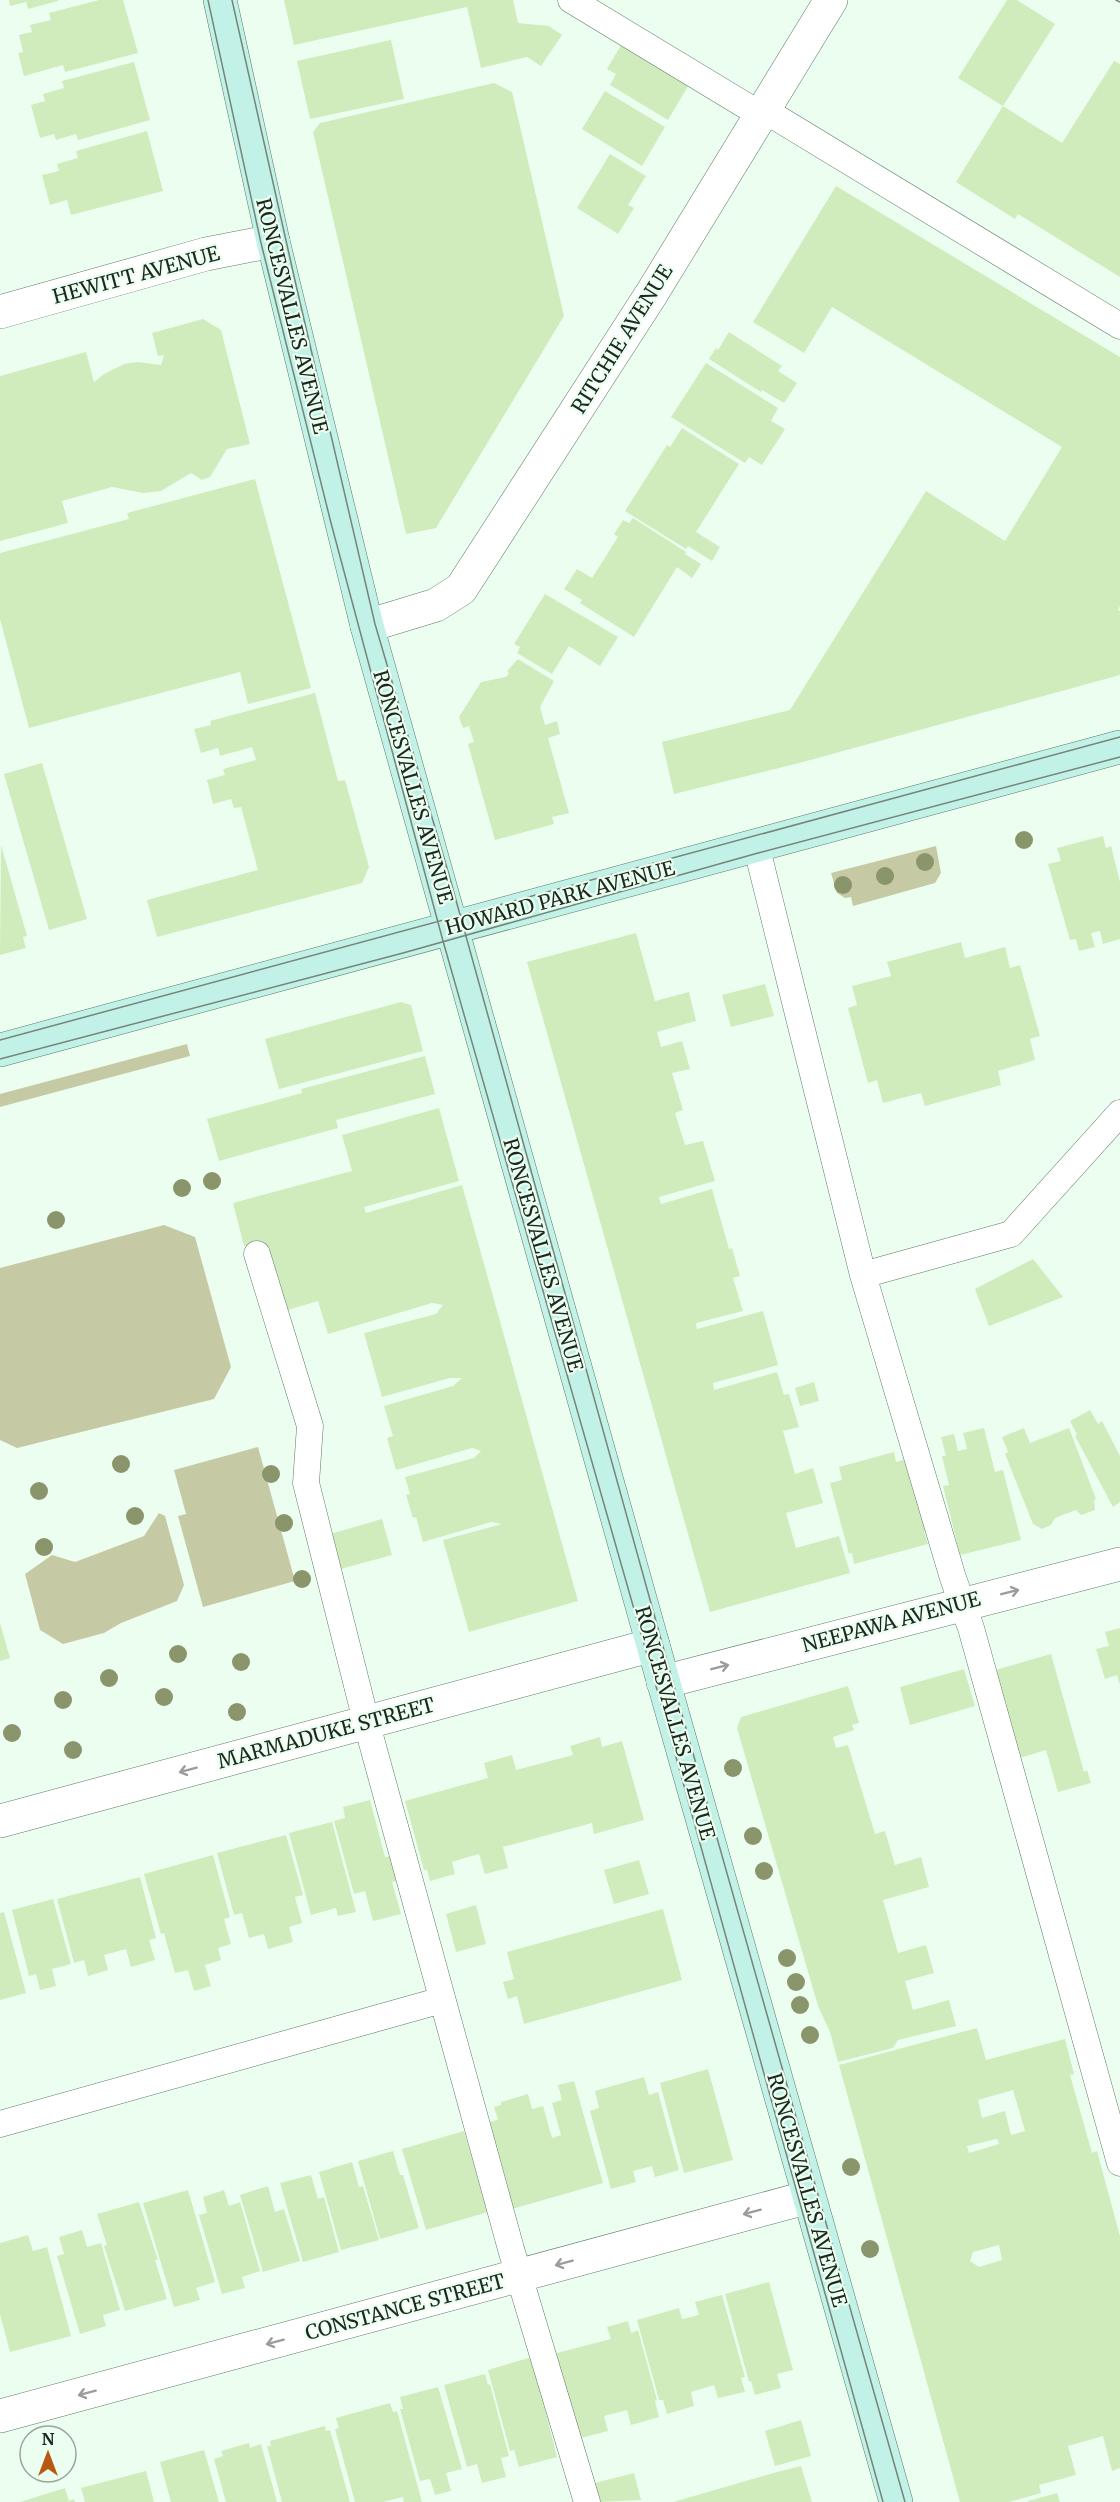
<svg xmlns="http://www.w3.org/2000/svg" width="1120" height="2502" font-family="Merriweather,serif">
<rect width="100%" height="100%" fill="#ebfef0"/>
<path fill="#c6caa4" d="M936 846 941 873 935 883 853 906 851 897 845 898 837 893 831 873Z
M187 1044 190 1056 0 1107V1094Z
M164 1225 195 1237 231 1367 214 1399 17 1448 0 1440V1268Z
M258 1447 295 1581 203 1607 178 1516 186 1514 174 1470Z
M159 1513 165 1516 184 1585 177 1601 121 1623 104 1633 63 1644 40 1630 25 1574 52 1555 75 1562 144 1536Z"/>
<path fill="#d0ecbd" fill-rule="evenodd" d="M9 0H58V1L28 9 26 2 10 6Z
M99 0H123L138 53 65 72 63 65 24 76 18 53 23 52 19 35 32 32 30 25 51 20 49 13Z
M284 0H513L518 23 549 26 562 35 541 66 527 57 481 68 467 7 294 45Z
M1007 0H1017L1055 24 1003 106 1062 143 1114 61 1120 64V277L1018 214 1015 219 956 182 1003 106 958 78Z
M391 40 404 99 310 119 297 61Z
M624 40 691 81 668 120 610 85 616 74 607 69Z
M134 62 150 120 78 140 76 134 56 140 54 134 40 138 31 105 45 101 43 94 64 88 62 81Z
M494 83 512 92 564 316 436 528 406 534 313 132 320 123Z
M605 91 665 127 642 166 582 129Z
M147 131 163 191 71 215 67 200 50 205 42 175 59 171 57 164 78 158 76 151Z
M610 154 646 176 628 205 634 208 618 234 577 208Z
M836 186 1120 357V606L1118 610 1120 611V675L803 762 674 794 662 742 790 710 926 491 1005 541 1062 447 832 307 804 353 753 322Z
M203 319 221 330 250 444 227 449 210 477 202 480 191 473 161 491 143 493 112 487 62 501 68 523 0 541V376L86 352 94 382 104 374 124 364 138 362 161 365 164 355 158 356 152 333Z
M729 332 782 366 778 371 797 383 784 403 762 390 761 392 709 359 716 348 718 350Z
M706 363 778 408 771 421 785 429 762 465 749 457 745 463 671 417Z
M682 428 739 464 696 532 720 547 712 561 688 546 686 549 625 511 667 445 670 447Z
M255 479 311 688 248 704 240 672 29 728 0 619V553L129 519 127 513Z
M633 518 686 552 685 554 701 564 692 578 677 567 634 637 580 603 582 600 564 589 577 569 592 578 618 537 614 534 623 520 629 523Z
M545 594 618 637 600 666 569 646 552 674 517 653 520 647 514 644Z
M518 659 554 681 540 707 545 725 557 721 560 734 548 738 569 813 552 817 554 824 495 840 468 744 474 742 469 726 463 728 459 717 481 682 506 677 509 673 507 671Z
M315 693 338 781 345 780 369 867 362 883 157 937 147 900 258 870 241 807 234 808 231 799 213 804 207 780 225 775 223 769 256 760 252 747 220 756 218 748 201 753 194 729 211 725 210 721Z
M42 763 87 919 49 930 4 774Z
M1103 836 1106 848 1111 846 1120 882V939L1103 944 1100 931 1091 933 1095 947 1079 951 1076 939 1070 940 1048 864 1061 861 1057 848Z
M1 845 27 936 23 937 26 948 0 955Z
M636 933 655 1001 689 992 696 1021 657 1032 661 1047 682 1041 690 1069 672 1073 683 1110 675 1113 685 1145 703 1141 715 1181 659 1197 661 1204 712 1189 729 1249 732 1248 740 1276 733 1278 743 1311 696 1323 697 1329 763 1311 778 1365 713 1383 714 1390 777 1372 784 1395 789 1394 799 1427 783 1431 795 1474 813 1468 823 1503 786 1513 796 1548 839 1536 850 1573 710 1612 527 962Z
M961 942 965 958 1005 947 1010 968 1020 965 1040 1036 1030 1039 1035 1060 998 1071 1001 1085 925 1106 921 1093 883 1103 877 1080 868 1083 848 1008 857 1005 852 986 891 976 887 962Z
M765 984 774 1016 731 1027 722 995Z
M401 1002 411 1005 423 1051 279 1089 265 1039Z
M425 1056 435 1094 336 1120 338 1128 219 1161 207 1119 302 1093 301 1089Z
M439 1108 459 1181 364 1207 366 1213 462 1185 578 1601 469 1632 443 1540 502 1524 491 1522 423 1542 416 1517 413 1518 406 1495 410 1494 405 1477 474 1458 481 1451 472 1448 396 1470 387 1438 393 1436 384 1406 453 1386 462 1378H450L382 1397 364 1333 436 1314 443 1305 432 1303 328 1334 318 1301 281 1312 261 1241 244 1246 233 1203 352 1171 342 1135Z
M1033 1259 1063 1297 989 1326 975 1289Z
M814 1382 819 1401 800 1406 795 1388Z
M1090 1410 1098 1424 1102 1421 1120 1456V1502L1113 1507 1075 1436 1077 1435 1070 1421Z
M984 1428 995 1472 1003 1470 1021 1540 960 1555 943 1486 949 1485 942 1456H946L941 1437 954 1434 958 1451 967 1449 963 1433Z
M1024 1428 1030 1443 1069 1428 1096 1499 1094 1500 1095 1510 1081 1515 1076 1510 1055 1518 1051 1525 1042 1529 1033 1524 1005 1454 1008 1452 1002 1437Z
M894 1452 896 1462 907 1459 927 1531H924L928 1544 854 1564 852 1553 849 1554 830 1483 842 1480 839 1467Z
M382 1519 392 1555 337 1570 327 1535Z
M0 1623 10 1658 0 1661Z
M1120 1628V1683H1119L1117 1675 1105 1679 1096 1649 1109 1646 1105 1632Z
M1051 1654 1084 1772 1087 1770 1091 1783 1058 1792 1046 1750 1016 1759 992 1671Z
M964 1669 975 1706 910 1725 900 1687Z
M848 1686 859 1723 852 1725 854 1730 833 1737 836 1748 848 1745 875 1834 885 1831 895 1865 921 1857 929 1887 883 1900 898 1953 926 1945 934 1973 905 1981 913 2010 949 2000 956 2026 898 2040 893 2048 838 2062 830 2032 818 2006 737 1728 741 1717Z
M600 1737 602 1747 622 1741 644 1820 594 1834 592 1823 503 1847 508 1868 485 1874 479 1854 468 1857 452 1862 455 1874 430 1881 427 1870H424L405 1801 488 1778 484 1763 512 1755 516 1770 573 1755 570 1746Z
M370 1800 385 1857 391 1856 397 1881 392 1882 401 1914 373 1921 365 1891 354 1894 334 1821 345 1818 343 1807Z
M332 1822 356 1912 338 1916 336 1908 311 1915 289 1833Z
M286 1835 303 1895 295 1897 302 1923 289 1927 293 1942 268 1949 264 1934 249 1938 242 1913 234 1915 217 1853Z
M213 1855 230 1917 224 1919 231 1944 218 1948 221 1960 205 1965 211 1986 194 1991 188 1970 175 1973 164 1933 161 1934 144 1874Z
M639 1860 649 1894 614 1904 604 1870Z
M140 1877 156 1938 149 1940 155 1960 131 1967 126 1949 104 1955 108 1970 88 1976 84 1960 74 1963 57 1899Z
M53 1899 71 1964 52 1969 56 1986 40 1990 36 1974 29 1976 12 1910Z
M476 1905 486 1944 456 1952 446 1914Z
M663 1909 682 1980 524 2024 517 1996 508 1999 503 1982 514 1979 507 1952Z
M4 1912 26 1993 0 2000V1913Z
M977 2028 986 2060 1065 2039 1074 2074 1070 2075 1092 2153 1097 2151 1120 2236V2468L1112 2471 1103 2436 1068 2446 1076 2475 1039 2485 1041 2493 1009 2502H960L839 2065ZM1013 2090 1025 2131 1011 2135 1005 2111 982 2118 978 2100ZM997 2139 999 2144 969 2153 967 2146ZM999 2245 1002 2260 979 2267 970 2261 973 2252Z
M708 2069 733 2160 684 2173 660 2083Z
M644 2077 649 2095 658 2092 679 2170 655 2177 652 2166 633 2171 636 2182 611 2189 590 2111 599 2108 595 2091Z
M574 2081 603 2183 512 2209 488 2122 498 2120 494 2107 501 2105V2102L528 2094 532 2109 543 2106 552 2138 561 2135 552 2103 562 2100 558 2085Z
M464 2131 488 2212 426 2230 402 2149Z
M393 2151 400 2175H403L419 2228 380 2239 358 2161Z
M352 2162 359 2187 363 2186 379 2240 341 2250 319 2172Z
M311 2175 318 2199 324 2197 339 2252 303 2262 280 2183Z
M268 2186 275 2212 284 2209 300 2261 263 2272 240 2195Z
M188 2190 215 2282 196 2288 200 2300 174 2307 143 2203Z
M224 2190 229 2206 240 2202 260 2271 242 2277 245 2288 222 2294 199 2215 207 2213 203 2197Z
M139 2202 158 2260H155L167 2299 125 2311 104 2246 107 2245 97 2214Z
M82 2230 87 2247 101 2243 120 2310 103 2315 106 2326 80 2334 57 2256 64 2254 59 2237Z
M28 2235 33 2251 47 2247 71 2336 10 2352 0 2314V2243Z
M769 2282 793 2370 777 2374 781 2388 755 2395 751 2381 749 2382 725 2294Z
M722 2295 745 2377 741 2378 745 2392 718 2398 714 2385 691 2392 694 2406 667 2414 663 2400H659L637 2320 679 2308 682 2319 699 2315 695 2302Z
M628 2321 631 2333 638 2330 657 2400 655 2401 659 2417 631 2425 627 2410 604 2416 608 2431 577 2439 553 2354 611 2339 607 2327Z
M532 2357 557 2457 519 2467 514 2450 510 2451 488 2370Z
M485 2374 488 2385 490 2384 509 2456 501 2458 506 2477 482 2483 477 2464 467 2467 444 2385Z
M438 2387 462 2469 446 2473 451 2491 435 2495 430 2479 420 2481 400 2409H403L400 2397Z
M390 2403 393 2412 397 2411 422 2502H404L403 2497 383 2502H355L335 2429 339 2428 336 2418Z
M801 2420 811 2456 775 2466 765 2431Z
M325 2426 326 2431 330 2430 350 2502H282L267 2446H271L270 2441Z
M249 2443 250 2448 261 2444 277 2502H226L214 2459 223 2456 221 2451Z
M204 2450 219 2502H171L160 2462Z
M801 2466 812 2502H673L777 2472Z
M146 2471 154 2502H85L81 2488Z
M634 2473 641 2500 600 2502 595 2483Z
M65 2488 69 2501 74 2499 75 2502H20Z
M1057 2493 1060 2502H1028V2501Z"/>
<g fill="none" stroke-linecap="round" stroke-linejoin="round">
<defs>
<path id="lane" d="M571 0 761 115
M764 110 1120 326
M756 845 863 1275 953 1578 971 1628 1120 2163
M257 1254 310 1426 306 1483 366 1721 511 2249 587 2502
M863 1275 1011 1234 1120 1113
M0 2124 442 2000"/>
<path id="street" d="M0 312 206 254 273 241
M367 626 436 605 461 589 652 293 831 0
M663 1682 1120 1564
M0 1821 653 1645
M0 2416 809 2197"/>
<path id="secondary" d="M220 0 273 241 367 626 653 1645 896 2502
M0 1050 1120 747"/>
</defs>
<use href="#lane" stroke="#5e7b66" stroke-width="27"/>
<use href="#street" stroke="#5e7b66" stroke-width="34"/>
<use href="#secondary" stroke="#5e7b66" stroke-width="34"/>
<use href="#lane" stroke="#fff" stroke-width="26"/>
<use href="#street" stroke="#fff" stroke-width="33"/>
<use href="#secondary" stroke="#c2f1e7" stroke-width="33"/>
<path stroke="#768579" stroke-width="1.5" d="M208 0 261 243 331 523 443 941 666 1721 883 2502
M232 0 296 285 375 624 449 875 672 1679 905 2502
M1116 0 1120 2
M0 1040 1120 737
M0 1059 403 953 758 853 1120 757"/>
</g>
<g fill="#8b956c">
<circle cx="1024" cy="840" r="9"/>
<circle cx="925" cy="862" r="9"/>
<circle cx="885" cy="876" r="9"/>
<circle cx="843" cy="885" r="9"/>
<circle cx="212" cy="1181" r="9"/>
<circle cx="182" cy="1188" r="9"/>
<circle cx="56" cy="1220" r="9"/>
<circle cx="121" cy="1464" r="9"/>
<circle cx="271" cy="1474" r="9"/>
<circle cx="39" cy="1491" r="9"/>
<circle cx="135" cy="1516" r="9"/>
<circle cx="284" cy="1523" r="9"/>
<circle cx="44" cy="1547" r="9"/>
<circle cx="302" cy="1579" r="9"/>
<circle cx="178" cy="1654" r="9"/>
<circle cx="241" cy="1662" r="9"/>
<circle cx="109" cy="1678" r="9"/>
<circle cx="164" cy="1697" r="9"/>
<circle cx="63" cy="1700" r="9"/>
<circle cx="237" cy="1712" r="9"/>
<circle cx="12" cy="1733" r="9"/>
<circle cx="73" cy="1750" r="9"/>
<circle cx="733" cy="1768" r="9"/>
<circle cx="753" cy="1836" r="9"/>
<circle cx="764" cy="1871" r="9"/>
<circle cx="787" cy="1958" r="9"/>
<circle cx="796" cy="1982" r="9"/>
<circle cx="800" cy="2005" r="9"/>
<circle cx="810" cy="2035" r="9"/>
<circle cx="851" cy="2167" r="9"/>
<circle cx="870" cy="2249" r="9"/>
</g>
<defs><path id="oneway-shaft" d="M-6 0H5M1.5-3L5.5 0L1.5 3" fill="none" stroke-width="1.6" stroke-linecap="round" stroke-linejoin="round" transform="scale(1.5)"/></defs>
<g stroke="#999e9a">
<use href="#oneway-shaft" transform="translate(1010 1592) rotate(-14)"/>
<use href="#oneway-shaft" transform="translate(720 1667) rotate(-14)"/>
<use href="#oneway-shaft" transform="translate(188 1770) rotate(165)"/>
<use href="#oneway-shaft" transform="translate(752 2212) rotate(165)"/>
<use href="#oneway-shaft" transform="translate(564 2263) rotate(165)"/>
<use href="#oneway-shaft" transform="translate(275 2342) rotate(165)"/>
<use href="#oneway-shaft" transform="translate(87 2393) rotate(165)"/>
</g>
<g text-anchor="middle" stroke-width="4.5" stroke-linejoin="round" paint-order="stroke">
<g font-size="20" fill="#1c281f" stroke="#ebfef0">
<text transform="translate(136 275) rotate(-15)" y="7">HEWITT AVENUE</text>
<text transform="translate(292 316) rotate(76)" y="7">RONCESVALLES AVENUE</text>
<text transform="translate(622 339) rotate(-58)" y="7">RITCHIE AVENUE</text>
<text transform="translate(413 787) rotate(74)" y="7">RONCESVALLES AVENUE</text>
<text transform="translate(560 898) rotate(-15)" y="7">HOWARD PARK AVENUE</text>
<text transform="translate(543 1255) rotate(74)" y="7">RONCESVALLES AVENUE</text>
<text transform="translate(891 1622) rotate(-15)" y="7">NEEPAWA AVENUE</text>
<text transform="translate(675 1723) rotate(74)" y="7">RONCESVALLES AVENUE</text>
<text transform="translate(326 1733) rotate(-15)" y="7">MARMADUKE STREET</text>
<text transform="translate(807 2190) rotate(74)" y="7">RONCESVALLES AVENUE</text>
<text transform="translate(405 2307) rotate(-15)" y="7">CONSTANCE STREET</text>
</g>
</g>
<g transform="translate(48 2454)"><circle r="28" fill="#ebfef0" stroke="#98a89c" stroke-width="1.5"/>
<path d="M0-4.5L10 22L0 15L-10 22Z" fill="#b85912"/>
<text y="-9" font-size="16" font-weight="bold" text-anchor="middle" fill="#1c281f">N</text>
</g>
</svg>
